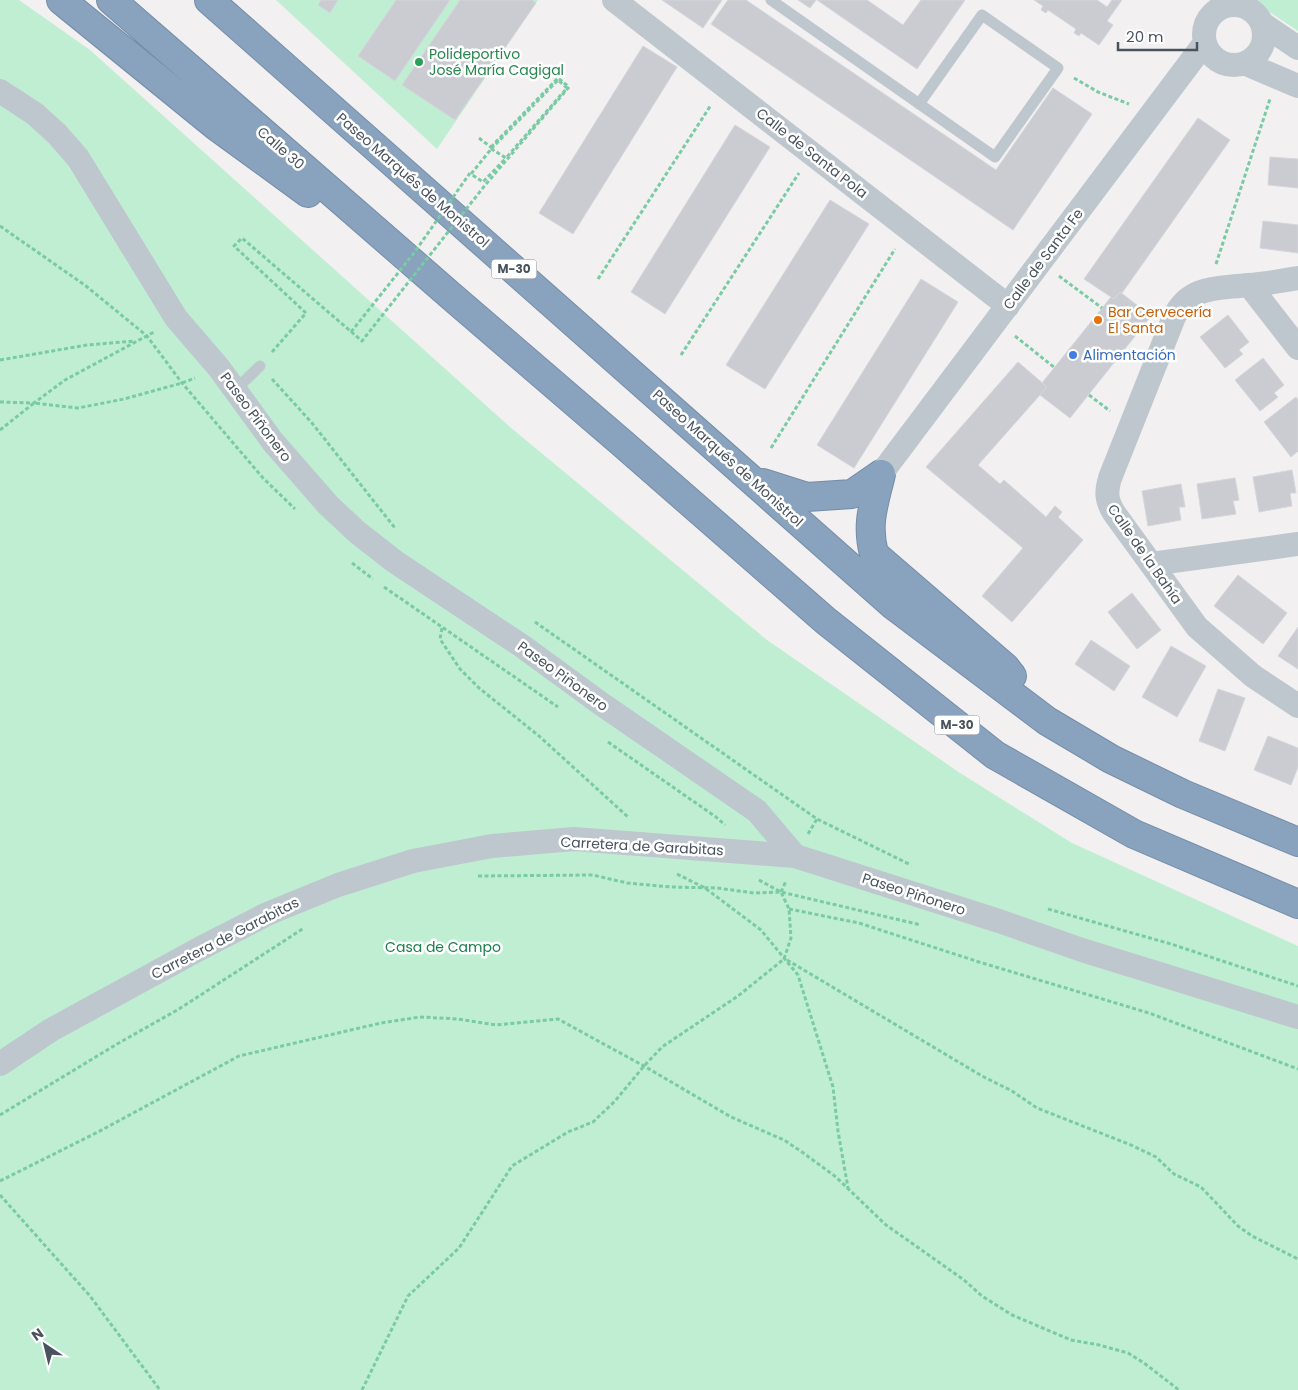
<svg xmlns="http://www.w3.org/2000/svg" width="1298" height="1390" font-family="Poppins,sans-serif">
<rect width="100%" height="100%" fill="#f2f0f0"/>
<path fill="#c0eed2" d="M0 0H19L90 50 510 427 767 640 960 773 1072 843 1298 946V1390H0Z
M276 0H538L437 149Z
M1252 0H1298V31L1256 3Z"/>
<path fill="#caccd2" stroke="#d4d6db" d="M321 0H338L330 13 318 5Z
M396 0H450L395 81 358 56Z
M460 0H532L536 3 455 120 402 85Z
M662 0H722L703 28Z
M728 0H746L996 170 1053 88 1092 114 1013 230 711 24Z
M798 0H816L810 8Z
M817 0H867L903 25 921 0H965L917 69Z
M1034 0H1097L1107 7 1112 0H1122L1107 21 1113 25 1099 45 1081 33 1079 36 1074 33 1076 29 1048 10 1046 13 1041 10 1043 6Z
M643 46 677 67 573 234 539 213Z
M1198 118 1230 140 1122 293 1120 292 1114 299 1084 279Z
M735 125 770 147 665 314 631 292Z
M1270 157 1298 159V188L1268 185Z
M830 200 869 224 765 389 726 365Z
M1263 221 1298 225V253L1260 248Z
M921 279 958 302 854 468 817 445Z
M1120 292 1151 316 1070 418 1040 395 1047 387 1042 383 1111 297 1114 299Z
M1228 315 1249 342 1239 350 1243 354 1225 368 1200 337Z
M1263 358 1284 385 1274 393 1278 397 1260 411 1235 380Z
M1018 362 1047 387 978 465 1000 484 1004 480 1046 517 1055 506 1062 512 1058 517 1083 540 1012 622 982 596 1023 548 926 467Z
M1296 397 1298 400V451L1291 457 1264 422Z
M1292 470 1296 493H1290L1292 506 1259 512 1253 477Z
M1235 478 1239 500 1233 501 1236 514 1202 519 1197 484Z
M1181 484 1185 507H1179L1181 520 1148 526 1142 491Z
M1238 575 1287 613 1263 644 1214 606Z
M1132 593 1161 630 1137 649 1108 612Z
M1298 627V669L1278 656Z
M1091 640 1130 666 1114 691 1075 664Z
M1171 646 1206 666 1177 717 1142 697Z
M1218 689 1245 698 1225 751 1199 741Z
M1268 736 1298 748V767L1291 785 1254 770Z"/>
<g fill="none" stroke-linecap="round" stroke-linejoin="round">
<defs>
<path id="motorway" d="M61 0 216 126 308 193
M111 0 451 296 622 443 826 621 995 755 1134 834 1298 904
M209 0 893 605 1047 721 1111 759 1183 794 1298 842
M881 474C874 504 866 523 874 554L1005 667 1012 676
M763 483 807 497 852 494 881 474"/>
</defs>
<use href="#motorway" stroke="#748da9" stroke-width="30"/>
<path stroke="#79cba4" stroke-width="3" stroke-dasharray="4 2.5" stroke-linecap="butt" d="M1229 5 1235 0
M1074 78 1098 92 1129 104
M479 138 492 148 471 174 483 182 506 158
M0 226 86 286 147 336 182 383 263 478 295 509
M1216 264 1270 99
M1059 276 1102 308
M598 279 711 105
M1015 336 1055 368
M272 352 306 313
M681 355 799 173
M0 360 87 345 135 341
M272 379 312 423 395 528
M1089 395 1110 411
M0 402 34 403 65 380 154 332
M0 430 34 403 78 408 124 399 182 383 195 378
M771 448 895 249
M352 563 373 579
M384 587 558 707
M535 622 817 819 911 865
M442 628 440 639 460 669 479 688 539 736 628 817
M608 742 716 817 725 825
M808 834 817 819
M677 874 705 888 761 930 798 975 833 1087 838 1131 848 1188
M478 876 593 875 627 883 671 887 717 888 754 893 781 892 921 925
M781 892 786 881
M789 909 859 923 979 962 1149 1013 1298 1069
M1048 909 1171 944 1298 986
M787 960 982 1076 1012 1091 1037 1108 1131 1145 1156 1157 1174 1174 1201 1187 1238 1226 1252 1236 1298 1259
M0 1115 117 1044 179 1009 304 928
M0 1181 98 1132 239 1056 381 1023 420 1017 458 1019 496 1025 558 1019 644 1066 731 1117 784 1140 802 1152 836 1177 886 1225 964 1280 982 1296 1012 1315 1071 1340 1099 1345 1128 1353 1144 1363 1179 1390
M0 1195 90 1296 160 1390
M362 1390 408 1296 459 1248 512 1166 568 1132 593 1122 615 1101 644 1066 662 1047 738 996 784 959 791 938 789 909 781 892 757 879"/>
<path stroke="#bec7ce" stroke-width="11" d="M771 0 995 157 1058 68 982 15 919 104
M235 390 260 366"/>
<path stroke="#bec7ce" stroke-width="24" d="M614 0 1008 306
M1204 35a30 30 0 1 1 60 0a30 30 0 1 1-60 0Z
M1264 25 1298 48
M1246 64 1298 86
M0 91 35 114 57 134 78 158 176 318 219 368 273 442 328 505 357 532 394 561 522 646 600 703 757 811 795 856 999 921 1082 950 1298 1017
M1298 278C1281 281 1265 284 1248 285 1217 289 1190 285 1174 317L1110 478C1106 492 1106 500 1114 513L1197 627 1253 676 1298 706
M1249 285 1298 348
M881 474 1204 44
M1151 564 1298 544
M0 1064 51 1030 199 949 267 914 338 885 413 861 492 846 574 839 795 856"/>
<use href="#motorway" stroke="#89a2bd" stroke-width="28"/>
<path stroke="#79cba4" stroke-width="3" stroke-dasharray="4 2.5" stroke-linecap="butt" d="M306 313 234 246 242 238 362 341 486 184 569 87 558 78 490 148 506 158 567 88 558 80 492 148
M351 332 414 253 470 173"/>
</g>
<circle fill="#2e9e5b" stroke="#fff" stroke-width="2" cx="419" cy="62" r="5"/>
<circle fill="#e8710a" stroke="#fff" stroke-width="2" cx="1098" cy="320" r="5"/>
<circle fill="#3f7fe0" stroke="#fff" stroke-width="2" cx="1073" cy="355" r="5"/>
<g text-anchor="middle" stroke-width="5" stroke-linejoin="round" paint-order="stroke">
<g fill="#fff" stroke="#7f878e" stroke-width="1">
<rect x="491.5" y="259.5" width="45" height="19" rx="4"/>
<rect x="934.5" y="715.5" width="45" height="19" rx="4"/>
</g>
<g font-size="12" font-weight="bold" fill="#48535d">
<text x="514" y="273">M-30</text>
<text x="957" y="729">M-30</text>
</g>
<g font-size="14" fill="#27864d" stroke="#fff" text-anchor="start">
<text x="429" y="59">Polideportivo<tspan x="429" dy="16">José María Cagigal</tspan></text>
</g>
<g font-size="14" fill="#48535d" stroke="#fff">
<text transform="translate(281 148) rotate(41)" y="5">Calle 30</text>
<text transform="translate(812 153) rotate(38)" y="5">Calle de Santa Pola</text>
<text transform="translate(413 180) rotate(41)" y="5">Paseo Marqués de Monistrol</text>
<text transform="translate(1043 259) rotate(-53)" y="5">Calle de Santa Fe</text>
<text transform="translate(256 417) rotate(53)" y="5">Paseo Piñonero</text>
<text transform="translate(728 458) rotate(42)" y="5">Paseo Marqués de Monistrol</text>
<text transform="translate(1145 554) rotate(55)" y="5">Calle de la Bahía</text>
<text transform="translate(563 676) rotate(36)" y="5">Paseo Piñonero</text>
<text transform="translate(642 846) rotate(3)" y="5">Carretera de Garabitas</text>
<text transform="translate(914 894) rotate(18)" y="5">Paseo Piñonero</text>
<text transform="translate(225 938) rotate(-27)" y="5">Carretera de Garabitas</text>
</g>
<g font-size="14" fill="#c56008" stroke="#fff" text-anchor="start">
<text x="1108" y="317">Bar Cervecería<tspan x="1108" dy="16">El Santa</tspan></text>
</g>
<g font-size="14" fill="#366cbe" stroke="#fff" text-anchor="start">
<text x="1083" y="360">Alimentación</text>
</g>
<g font-size="14" fill="#1a7e4d" stroke="#fff">
<text x="443" y="952">Casa de Campo</text>
</g>
</g>
<g transform="translate(45 1345) rotate(325)" stroke="#ffffff" stroke-width="4" paint-order="stroke">
<path d="M0-4L9 19L0 12L-9 19Z" fill="#48535d"/>
<text y="-8" font-size="14" font-weight="bold" text-anchor="middle" fill="#48535d">N</text>
</g>
<path d="M1118 42v8h79v-8" fill="none" stroke="#48535d" stroke-width="2.5"/>
<text x="1126" y="42" font-size="15" fill="#48535d" stroke="#ffffff" stroke-width="4" paint-order="stroke">20 m</text>
</svg>
